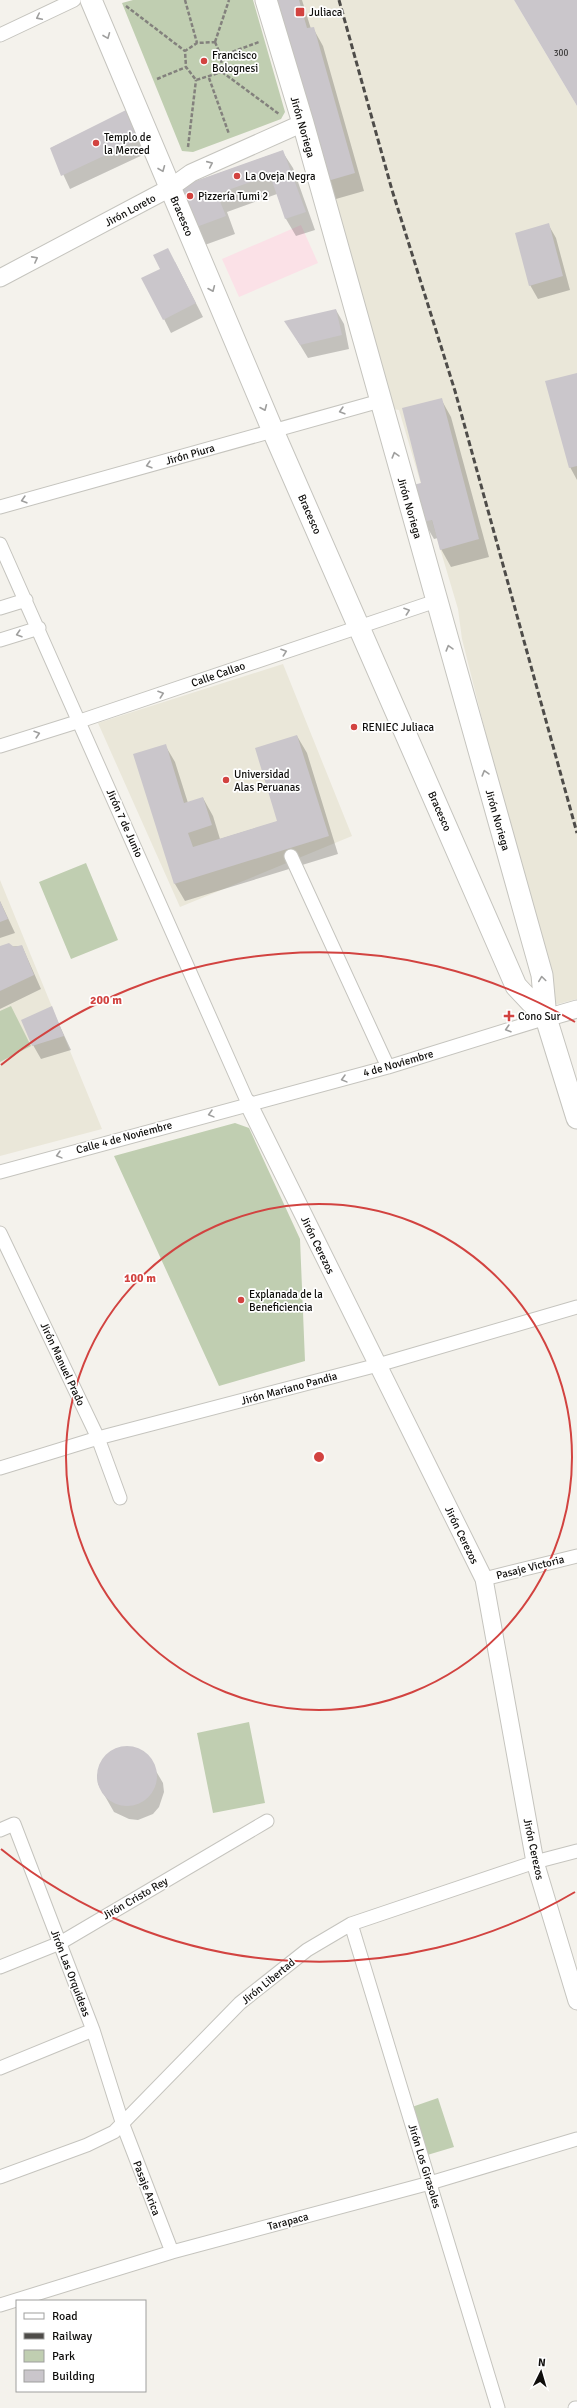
<svg xmlns="http://www.w3.org/2000/svg" width="577" height="2408" font-family="Signika,sans-serif">
<rect width="100%" height="100%" fill="#f4f2ec"/>
<path fill="#fbe1e7" d="M301 225 318 263 239 297 222 259Z"/>
<path fill="#eae7d9" d="M271 0H514L577 106V999L554 1005 462 639 458 609 399 410 387 408Z
M283 664 352 836 180 907 98 723Z
M0 880 102 1129 0 1156Z"/>
<path fill="#c0ceb1" d="M133 0H253L285 112 281 119 193 152 182 151 122 3Z
M86 863 118 940 71 959 39 882Z
M11 1006 31 1046 0 1062V1011Z
M235 1123 249 1128 300 1239 305 1361 219 1386 114 1156Z
M249 1722 265 1803 213 1813 197 1733Z
M438 2098 454 2147 424 2156 409 2108Z"/>
<path fill="#0003" d="M275 0H302L311 29 313 28 323 46 364 191 336 199 325 181Z
M130 109 149 152 70 189 51 148Z
M282 151 293 168 315 230 296 236 286 219 277 194 227 212 235 234 202 246 177 188Z
M548 224 556 238 570 290 538 299 530 285Z
M175 262 203 317 171 333 164 319Z
M336 310 344 324 349 349 308 358 294 335Z
M577 374V480L570 467Z
M441 399 451 417 489 557 451 567 441 549 438 538 434 539 424 522 423 484Z
M297 736 307 753 338 854 185 901 175 884 165 745 175 762 188 803 203 798 213 816 220 839 279 821Z
M0 901 15 933 0 938Z
M22 946 41 989 0 1009V947Z
M51 1007 71 1050 41 1059 33 1045Z
M122 1748 139 1750 146 1754 163 1783 164 1792 159 1807 153 1814 138 1820 129 1819 114 1812 98 1784 97 1776 102 1761 114 1750Z"/>
<path fill="#cac6cb" d="M274 0H299L307 28 314 27 355 173 324 182Z
M514 0H577V106Z
M130 108 142 138 61 176 50 148Z
M283 150 306 212 285 219 270 175 217 194 226 216 191 229 176 188Z
M549 223 563 276 529 286 515 233Z
M168 248 196 303 163 320 141 278 160 269 153 255Z
M336 309 342 335 300 345 284 321Z
M577 373V466L569 468 545 381Z
M442 398 479 539 440 550 432 520 423 522 413 485 421 483 402 408Z
M297 735 329 836 174 884 133 754 166 744 184 803 203 797 212 825 188 833 193 847 277 821 255 748Z
M0 901 8 919 0 922Z
M9 943 14 947 22 945 34 975 0 991V946Z
M52 1006 64 1036 32 1046 21 1020Z
M97 1776a30 30 0 1 1 60 0a30 30 0 1 1-60 0Z"/>
<g fill="none" stroke-linecap="round" stroke-linejoin="round">
<defs>
<path id="minor" d="M0 35 74 0
M0 507 380 401
M0 544 248 1103
M0 608 26 600
M0 640 39 628
M0 746 80 721 436 601
M291 856 388 1067
M0 1172 388 1067 546 1018
M0 1233 98 1438 120 1498
M0 1468 98 1438 378 1365 577 1307
M484 1579 577 1556
M0 1830 14 1824 93 2030 123 2125 172 2252
M351 1924 498 2408
M0 1967 60 1943 267 1821
M0 2068 93 2030
M0 2177 87 2145 114 2132 240 2003 307 1950 351 1924 535 1862 577 1851
M0 2305 172 2252 430 2183 577 2139
M575 2408H577"/>
<path id="tertiary" d="M0 278 170 188 191 173 303 123
M546 1018 577 1009
M248 1103 484 1579 535 1862 577 2001"/>
<path id="primary" d="M91 0 273 431 516 986 546 1018
M266 0 303 123 542 975 546 1018 577 1118"/>
</defs>
<use href="#minor" stroke="#c5c4be" stroke-width="15"/>
<use href="#tertiary" stroke="#c5c4be" stroke-width="19"/>
<use href="#primary" stroke="#c5c4be" stroke-width="23"/>
<path stroke="#83817d" stroke-width="2.5" stroke-dasharray="4 2" stroke-linecap="butt" d="M185 0 197 43
M126 6 185 51
M215 42 221 56 222 72 196 80 186 67 185 51 197 43Z
M215 42 229 0
M221 56 259 42
M222 72 279 114
M209 78 229 134
M157 79 186 67
M188 147 196 80"/>
<use href="#minor" stroke="#fff" stroke-width="13"/>
<use href="#tertiary" stroke="#fff" stroke-width="17"/>
<use href="#primary" stroke="#fff" stroke-width="21"/>
<path stroke="#4e4c49" stroke-width="3" stroke-dasharray="6 3" stroke-linecap="butt" d="M339 0 392 190 455 391 577 833"/>
</g>
<defs><path id="oneway-chevron" d="M-2-3.5L2.5 0L-2 3.5" fill="none" stroke-width="1.6" stroke-linecap="round" stroke-linejoin="round"/></defs>
<g stroke="#9f9f9e">
<use href="#oneway-chevron" transform="translate(39 17) rotate(154)"/>
<use href="#oneway-chevron" transform="translate(107 36) rotate(68)"/>
<use href="#oneway-chevron" transform="translate(210 164) rotate(-24)"/>
<use href="#oneway-chevron" transform="translate(162 169) rotate(68)"/>
<use href="#oneway-chevron" transform="translate(35 259) rotate(-28)"/>
<use href="#oneway-chevron" transform="translate(212 289) rotate(67)"/>
<use href="#oneway-chevron" transform="translate(264 408) rotate(67)"/>
<use href="#oneway-chevron" transform="translate(342 411) rotate(164)"/>
<use href="#oneway-chevron" transform="translate(395 455) rotate(-106)"/>
<use href="#oneway-chevron" transform="translate(149 465) rotate(164)"/>
<use href="#oneway-chevron" transform="translate(24 500) rotate(164)"/>
<use href="#oneway-chevron" transform="translate(407 611) rotate(-19)"/>
<use href="#oneway-chevron" transform="translate(19 634) rotate(163)"/>
<use href="#oneway-chevron" transform="translate(449 648) rotate(-106)"/>
<use href="#oneway-chevron" transform="translate(284 652) rotate(-19)"/>
<use href="#oneway-chevron" transform="translate(161 694) rotate(-19)"/>
<use href="#oneway-chevron" transform="translate(37 734) rotate(-17)"/>
<use href="#oneway-chevron" transform="translate(485 773) rotate(-106)"/>
<use href="#oneway-chevron" transform="translate(542 979) rotate(-98)"/>
<use href="#oneway-chevron" transform="translate(508 1029) rotate(163)"/>
<use href="#oneway-chevron" transform="translate(344 1079) rotate(165)"/>
<use href="#oneway-chevron" transform="translate(211 1114) rotate(165)"/>
<use href="#oneway-chevron" transform="translate(59 1155) rotate(165)"/>
</g>
<g fill="none" stroke="#d24340" stroke-width="2">
<circle cx="319" cy="1457" r="253"/>
<path d="M575 1892A505 505 0 0 1 1 1849M1 1065A505 505 0 0 1 575 1022"/>
</g>
<g fill="#d24340" stroke="#fff" stroke-width="1.5">
<rect x="295" y="7" width="10" height="10" rx="2"/>
<circle cx="204" cy="61" r="4"/>
<circle cx="96" cy="143" r="4"/>
<circle cx="237" cy="176" r="4"/>
<circle cx="190" cy="196" r="4"/>
<circle cx="354" cy="727" r="4"/>
<circle cx="226" cy="780" r="4"/>
<path d="M507 1010h4v4h4v4h-4v4h-4v-4h-4v-4h4z"/>
<circle cx="241" cy="1300" r="4"/>
</g>
<g text-anchor="middle" stroke-width="3.5" stroke-linejoin="round" paint-order="stroke">
<g font-size="9" fill="#3e3c3c">
<text x="561" y="56">300</text>
</g>
<g font-size="11" fill="#0f0e0c" stroke="#fff" text-anchor="start">
<text x="309" y="16">Juliaca</text>
<text x="212" y="59">Francisco<tspan x="212" dy="13">Bolognesi</tspan></text>
<text x="104" y="141">Templo de<tspan x="104" dy="13">la Merced</tspan></text>
<text x="245" y="180">La Oveja Negra</text>
<text x="198" y="200">Pizzería Tumi 2</text>
<text x="362" y="731">RENIEC Juliaca</text>
<text x="234" y="778">Universidad<tspan x="234" dy="13">Alas Peruanas</tspan></text>
<text x="518" y="1020">Cono Sur</text>
<text x="249" y="1298">Explanada de la<tspan x="249" dy="13">Beneficiencia</tspan></text>
</g>
<g font-size="11" fill="#0f0e0c" stroke="#fff">
<text transform="translate(303 127) rotate(74)" y="4">Jirón Noriega</text>
<text transform="translate(130 210) rotate(-28)" y="4">Jirón Loreto</text>
<text transform="translate(182 216) rotate(67)" y="4">Bracesco</text>
<text transform="translate(190 454) rotate(-16)" y="4">Jirón Piura</text>
<text transform="translate(410 508) rotate(74)" y="4">Jirón Noriega</text>
<text transform="translate(310 514) rotate(66)" y="4">Bracesco</text>
<text transform="translate(218 674) rotate(-19)" y="4">Calle Callao</text>
<text transform="translate(440 811) rotate(66)" y="4">Bracesco</text>
<text transform="translate(498 820) rotate(74)" y="4">Jirón Noriega</text>
<text transform="translate(125 823) rotate(66)" y="4">Jirón 7 de Junio</text>
<text transform="translate(398 1063) rotate(-16)" y="4">4 de Noviembre</text>
<text transform="translate(124 1137) rotate(-15)" y="4">Calle 4 de Noviembre</text>
<text transform="translate(318 1245) rotate(64)" y="4">Jirón Cerezos</text>
<text transform="translate(63 1364) rotate(65)" y="4">Jirón Manuel Prado</text>
<text transform="translate(289 1388) rotate(-15)" y="4">Jirón Mariano Pandia</text>
<text transform="translate(462 1535) rotate(64)" y="4">Jirón Cerezos</text>
<text transform="translate(530 1567) rotate(-14)" y="4">Pasaje Victoria</text>
<text transform="translate(534 1849) rotate(78)" y="4">Jirón Cerezos</text>
<text transform="translate(135 1898) rotate(-30)" y="4">Jirón Cristo Rey</text>
<text transform="translate(71 1973) rotate(69)" y="4">Jirón Las Orquideas</text>
<text transform="translate(268 1981) rotate(-39)" y="4">Jirón Libertad</text>
<text transform="translate(425 2166) rotate(73)" y="4">Jirón Los Girasoles</text>
<text transform="translate(147 2188) rotate(69)" y="4">Pasaje Arica</text>
<text transform="translate(288 2221) rotate(-15)" y="4">Tarapaca</text>
</g>
</g>
<circle cx="319" cy="1457" r="6" fill="#d24340" stroke="#fff" stroke-width="2"/>
<g font-size="12" text-anchor="middle" font-weight="bold" fill="#d24340" stroke="#fff" stroke-width="3.5" stroke-linejoin="round" paint-order="stroke">
<text x="106" y="1004">200 m</text>
<text x="140" y="1282">100 m</text>
</g>
<rect x="16" y="2300" width="130" height="92" fill="#ffffff" stroke="#9f9f9e"/>
<rect x="24" y="2313" width="20" height="6" fill="#ffffff" stroke="#9f9f9e"/>
<text x="52" y="2320" font-size="12" fill="#0f0e0c">Road</text>
<rect x="24" y="2333" width="20" height="6" fill="#4e4c49" stroke="#9f9f9e"/>
<text x="52" y="2340" font-size="12" fill="#0f0e0c">Railway</text>
<rect x="24" y="2350" width="20" height="12" fill="#c0ceb1" stroke="#9f9f9e"/>
<text x="52" y="2360" font-size="12" fill="#0f0e0c">Park</text>
<rect x="24" y="2370" width="20" height="12" fill="#cac6cb" stroke="#9f9f9e"/>
<text x="52" y="2380" font-size="12" fill="#0f0e0c">Building</text>
<g transform="translate(541 2372) rotate(5)" stroke="#ffffff" stroke-width="3" paint-order="stroke">
<path d="M0-3L7 15L0 10L-7 15Z" fill="#0f0e0c"/>
<text y="-6" font-size="11" font-weight="bold" text-anchor="middle" fill="#0f0e0c">N</text>
</g>
</svg>
